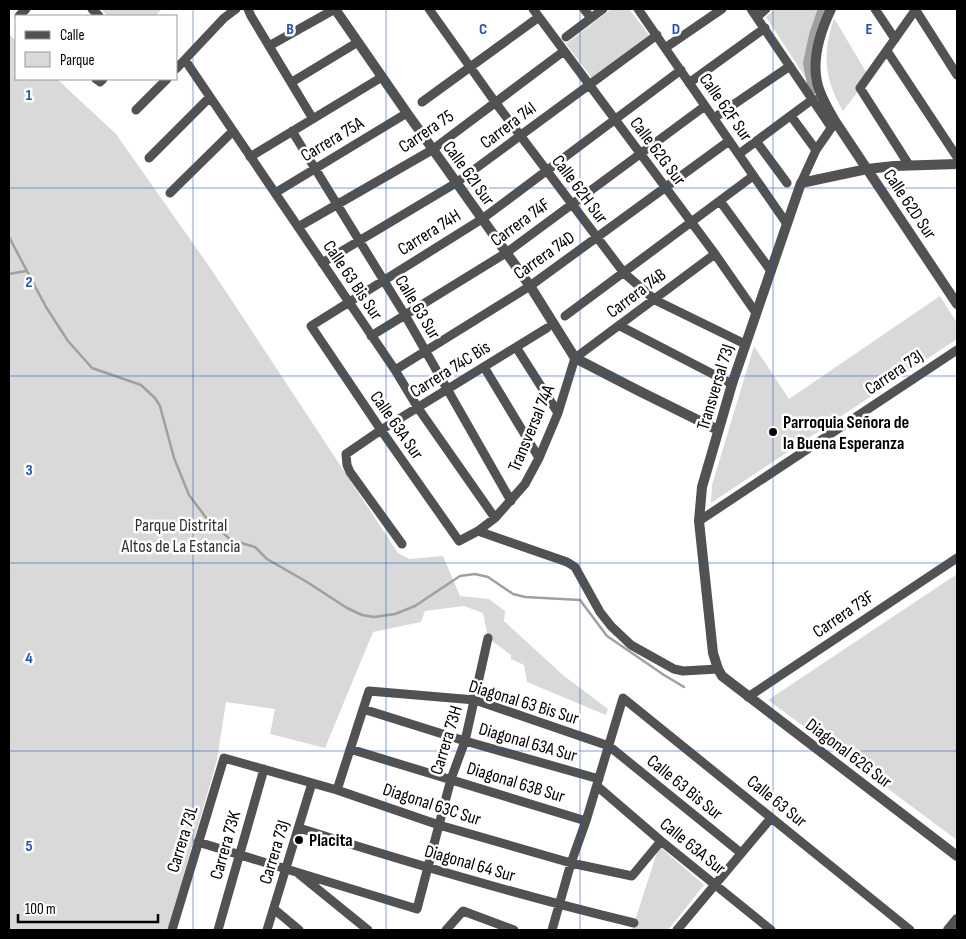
<svg xmlns="http://www.w3.org/2000/svg" width="966" height="939" font-family="'Sofia Sans Condensed',sans-serif">
<rect width="100%" height="100%" fill="#fff"/>
<path fill="#d9d9d9" d="M101 9H162L155 16H108Z
M611 9H629L649 35 592 78 566 44Z
M775 9H823L814 35 808 63 813 89 766 17Z
M834 18 869 77 843 111C824 79 822 54 834 18Z
M9 34 16 41V79H57L116 134 211 269 398 553 409 559 443 556 460 596 489 599 505 611 504 621 564 676 608 709 606 715 527 682 524 665 511 659V655L488 638 483 613 464 606 425 611 421 622 373 632 325 748 270 734 275 709 226 702 217 760 168 930H9Z
M940 296 957 323V339L711 503 712 485 754 346 789 399Z
M957 574V840L768 700Z
M659 846 704 885 668 930H632Z"/>
<g fill="none" stroke-linecap="round" stroke-linejoin="round">
<path stroke="#a0a0a0" stroke-width="2.5" d="M9 237 46 307 68 341 92 368 141 385 155 398 160 406 174 458 189 495 207 519 231 540 255 547 267 559 307 582 347 608 362 615 374 617 395 614 415 606 460 576 475 574 488 577 513 594 525 597 580 600 607 636 664 675 684 687
M9 274 26 271"/>
<path stroke="#a0a0a0" stroke-width="10" d="M813 89 808 63 814 35 823 9"/>
<path stroke="#525252" stroke-width="9" d="M92 9 99 16
M248 9 251 16 313 119
M429 9 495 102 624 273 655 300 745 344
M533 9 715 254 756 313
M584 9 591 18
M638 9 787 224
M751 9 831 127
M875 9 895 39
M915 9 957 75
M19 16 26 9
M757 17 766 9
M566 37 603 9
M269 46 335 9
M665 48 722 9
M887 51 957 157
M185 60 395 370 418 408 495 518
M176 69 224 18 236 9
M681 70 482 219 311 326 381 430 459 541 478 531 495 518 525 484 539 458 558 413 575 358 715 254
M96 79 100 82 103 79
M292 82 358 42
M689 83 765 28
M422 102 539 17
M136 110 167 79
M791 116 816 150
M714 118 790 66
M292 131 405 315 511 501
M756 141 787 183
M739 154 813 99
M250 157 382 77
M149 158 210 97
M909 165 860 88 916 9
M801 183 816 150 834 124
M170 193 233 131
M275 193 407 113
M720 201 771 271
M298 227 432 150 564 51
M322 263 456 183 657 35
M565 316 753 176
M620 326 732 384
M371 336 506 253 705 106
M516 347 558 413
M484 367 539 458
M395 370 530 286 729 141
M699 521 957 350
M478 531 567 562 575 567 600 612 611 626 631 645 674 669 683 671 718 669
M402 544 350 472 347 465 346 454 381 430 547 328
M748 697 957 558
M363 709 465 741 599 779
M350 749 586 821
M597 786 661 841 771 930
M337 790 369 691 475 700 609 746 741 853
M299 828C410 863 521 896 634 923
M198 842 417 909 451 779 465 741 488 638
M299 874 368 930
M274 909 299 930
M172 930 224 758 337 790 439 825 571 863 632 876 661 841
M218 930 264 769
M267 930 312 783
M446 930 463 911 514 930
M552 930 571 863 586 821 623 698 910 930
M677 930 771 818"/>
<path stroke="#525252" stroke-width="10" d="M335 9 407 113 530 286 575 358 639 391 718 430
M831 9C821 30 812 58 817 82 820 96 828 109 835 121L957 304
M957 164 894 166 867 169 801 183 732 384 702 487 699 521 713 653 718 669 722 676 957 856
M948 930 957 919"/>
</g>
<path fill="none" stroke="#1d4ed8" stroke-width="1" stroke-opacity="0.55" d="M193 9V930M386 9V930M580 9V930M773 9V930M9 188H957M9 376H957M9 563H957M9 751H957"/>
<g fill="#000" stroke="#fff" stroke-width="2">
<circle cx="773" cy="432" r="5"/>
<circle cx="299" cy="840" r="5"/>
</g>
<g text-anchor="middle" stroke-width="5" stroke-linejoin="round" paint-order="stroke">
<g font-size="18" fill="#000" stroke="#fff">
<text transform="translate(726 107) rotate(55)" y="6">Calle 62F Sur</text>
<text transform="translate(508 125) rotate(-37)" y="6">Carrera 74I</text>
<text transform="translate(426 131) rotate(-34)" y="6">Carrera 75</text>
<text transform="translate(332 139) rotate(-31)" y="6">Carrera 75A</text>
<text transform="translate(658 151) rotate(53)" y="6">Calle 62G Sur</text>
<text transform="translate(469 173) rotate(54)" y="6">Calle 62I Sur</text>
<text transform="translate(580 189) rotate(53)" y="6">Calle 62H Sur</text>
<text transform="translate(910 204) rotate(56)" y="6">Calle 62D Sur</text>
<text transform="translate(520 222) rotate(-36)" y="6">Carrera 74F</text>
<text transform="translate(429 232) rotate(-32)" y="6">Carrera 74H</text>
<text transform="translate(544 255) rotate(-35)" y="6">Carrera 74D</text>
<text transform="translate(353 280) rotate(56)" y="6">Calle 63 Bis Sur</text>
<text transform="translate(636 293) rotate(-37)" y="6">Carrera 74B</text>
<text transform="translate(418 307) rotate(59)" y="6">Calle 63 Sur</text>
<text transform="translate(450 369) rotate(-32)" y="6">Carrera 74C Bis</text>
<text transform="translate(894 372) rotate(-34)" y="6">Carrera 73J</text>
<text transform="translate(715 387) rotate(-73)" y="6">Transversal 73J</text>
<text transform="translate(397 425) rotate(55)" y="6">Calle 63A Sur</text>
<text transform="translate(531 428) rotate(-67)" y="6">Transversal 74A</text>
<text transform="translate(843 614) rotate(-34)" y="6">Carrera 73F</text>
<text transform="translate(524 702) rotate(17)" y="6">Diagonal 63 Bis Sur</text>
<text transform="translate(446 740) rotate(-73)" y="6">Carrera 73H</text>
<text transform="translate(528 742) rotate(16)" y="6">Diagonal 63A Sur</text>
<text transform="translate(849 753) rotate(37)" y="6">Diagonal 62G Sur</text>
<text transform="translate(516 782) rotate(17)" y="6">Diagonal 63B Sur</text>
<text transform="translate(685 787) rotate(39)" y="6">Calle 63 Bis Sur</text>
<text transform="translate(777 801) rotate(39)" y="6">Calle 63 Sur</text>
<text transform="translate(432 804) rotate(18)" y="6">Diagonal 63C Sur</text>
<text transform="translate(182 839) rotate(-73)" y="6">Carrera 73L</text>
<text transform="translate(225 845) rotate(-74)" y="6">Carrera 73K</text>
<text transform="translate(693 846) rotate(39)" y="6">Calle 63A Sur</text>
<text transform="translate(274 852) rotate(-73)" y="6">Carrera 73J</text>
<text transform="translate(470 863) rotate(16)" y="6">Diagonal 64 Sur</text>
</g>
<g font-size="18" font-weight="bold" fill="#000" stroke="#fff" text-anchor="start">
<text x="783" y="428">Parroquia Señora de<tspan x="783" dy="21">la Buena Esperanza</tspan></text>
<text x="309" y="846">Placita</text>
</g>
<g font-size="18" fill="#303030" stroke="#fff">
<text x="181" y="531">Parque Distrital<tspan x="181" dy="21">Altos de La Estancia</tspan></text>
</g>
</g>
<g font-size="16" text-anchor="middle" font-weight="bold" fill="#1d4ed8" stroke="#fff" stroke-width="5" stroke-linejoin="round" paint-order="stroke">
<text x="290" y="34">B</text>
<text x="483" y="34">C</text>
<text x="676" y="34">D</text>
<text x="869" y="34">E</text>
<text x="29" y="100">1</text>
<text x="29" y="287">2</text>
<text x="29" y="475">3</text>
<text x="29" y="663">4</text>
<text x="29" y="851">5</text>
</g>
<rect width="966" height="939" fill="none" stroke="#000000" stroke-width="20"/>
<rect x="15" y="15" width="162" height="65" fill="#ffffff" stroke="#999999"/>
<rect x="25" y="31" width="25" height="8" fill="#525252" stroke="#999999"/>
<text x="60" y="40" font-size="15" fill="#000000">Calle</text>
<rect x="25" y="52" width="25" height="15" fill="#d9d9d9" stroke="#999999"/>
<text x="60" y="65" font-size="15" fill="#000000">Parque</text>
<path d="M18 914v8h140v-8" fill="none" stroke="#000000" stroke-width="2.5"/>
<text x="25" y="914" font-size="15" fill="#000000" stroke="#ffffff" stroke-width="4" paint-order="stroke">100 m</text>
</svg>
